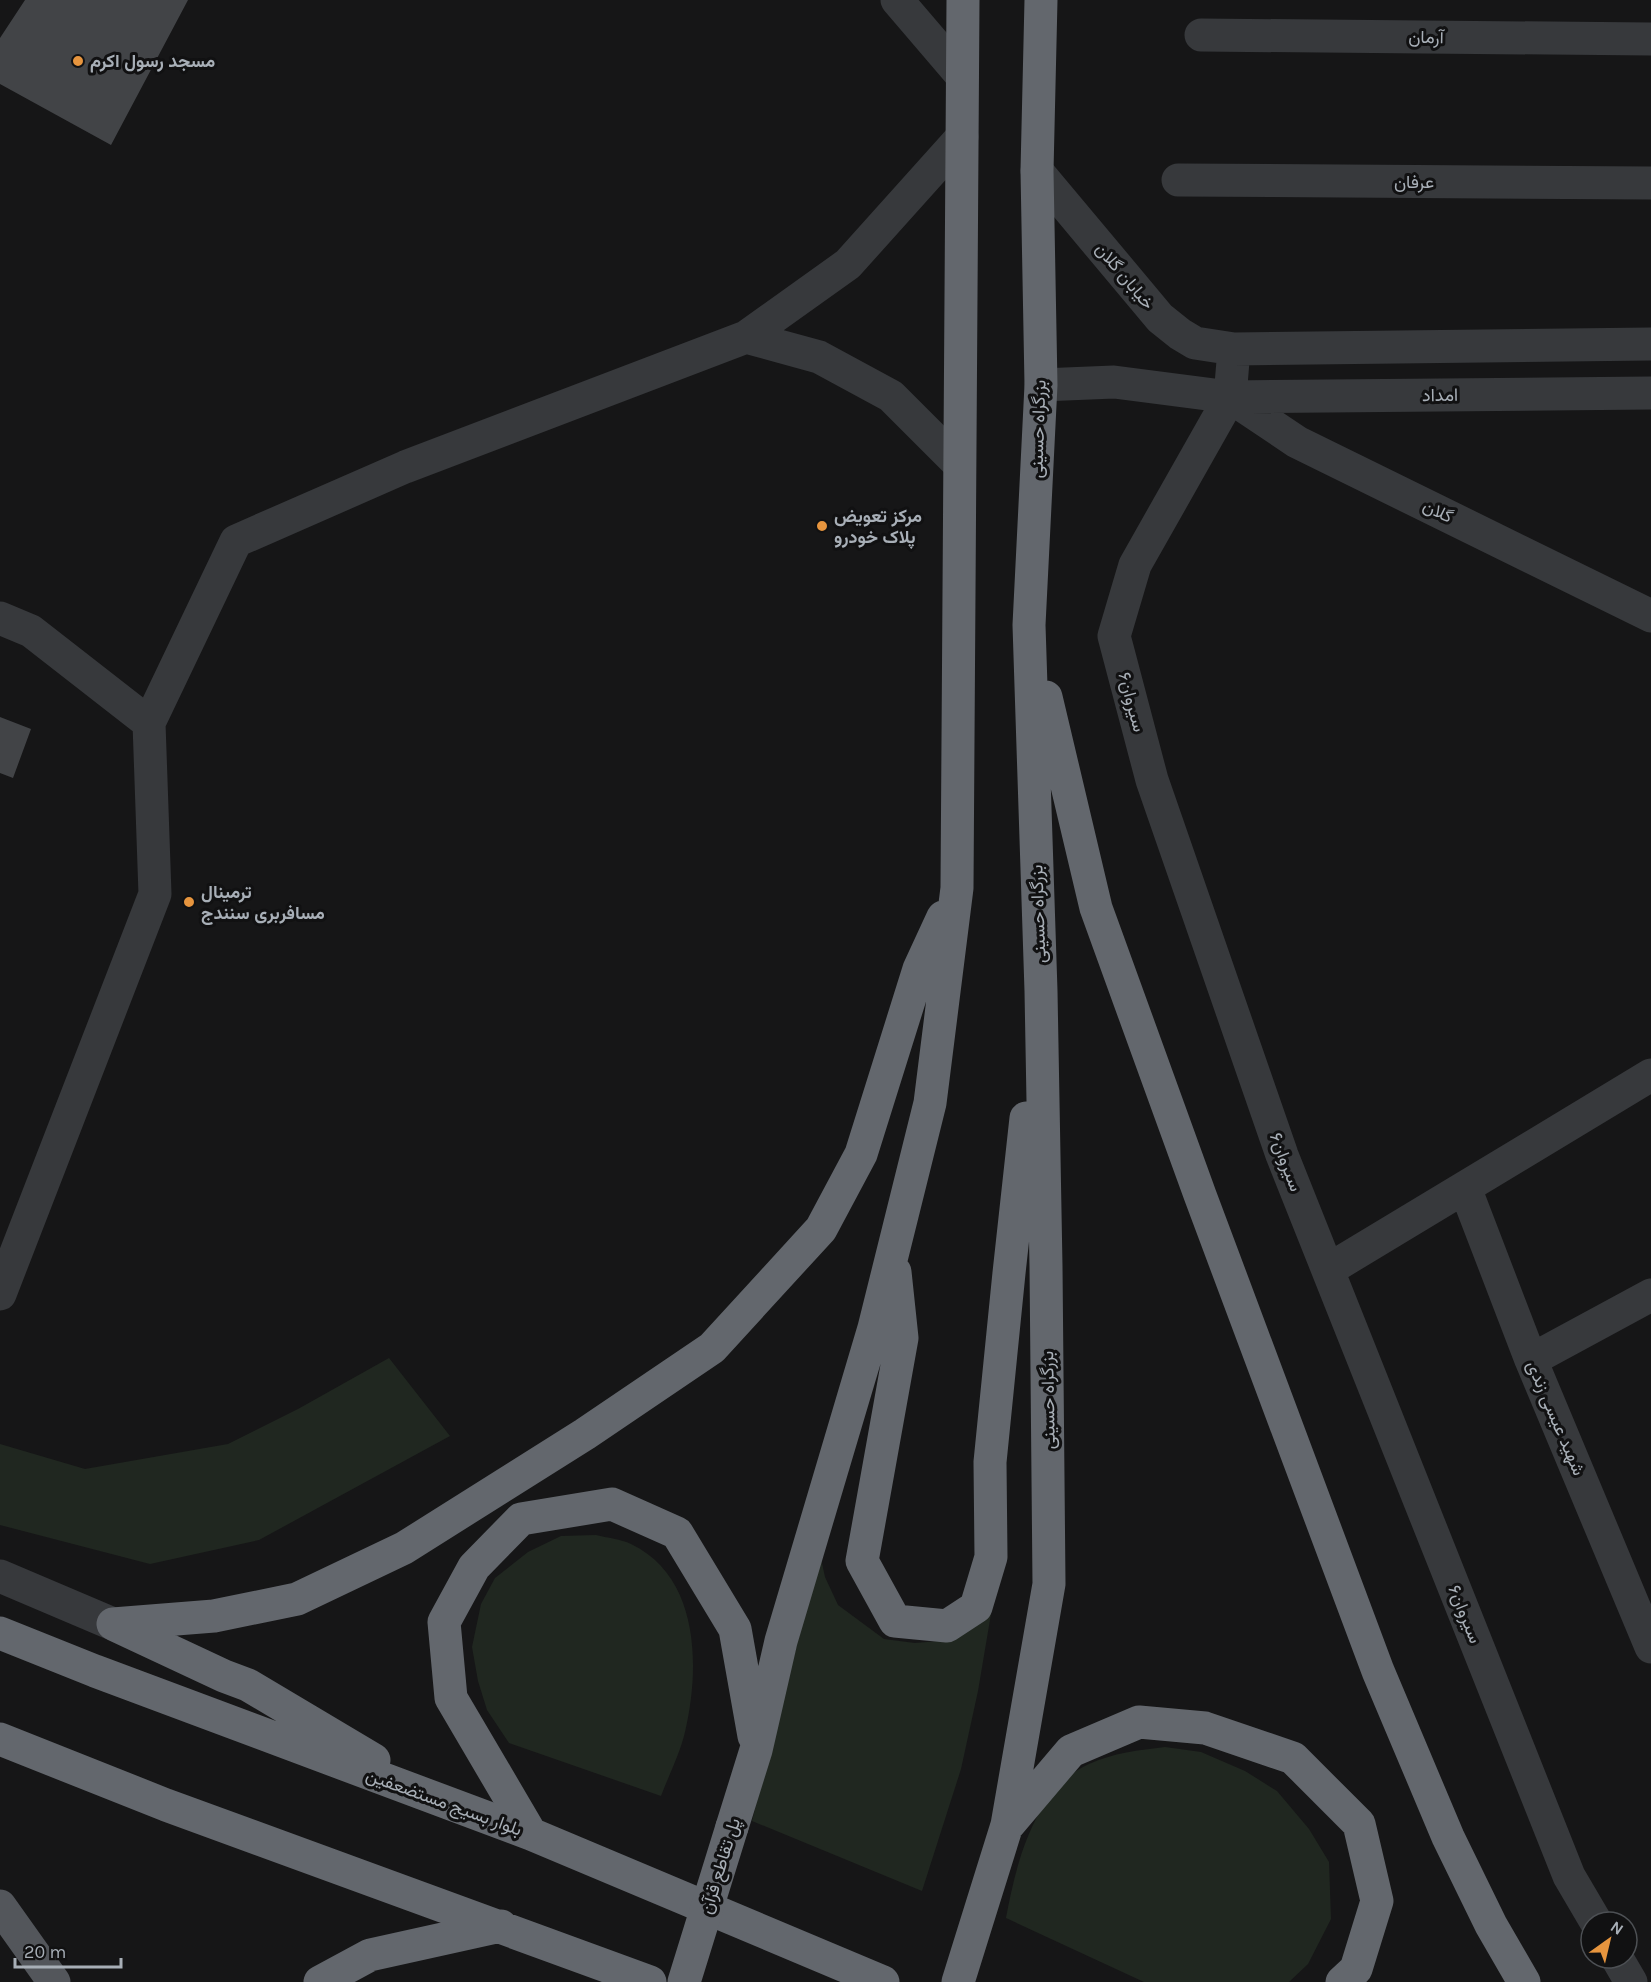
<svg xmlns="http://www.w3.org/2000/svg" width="1651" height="1982" font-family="Karla,Vazirmatn,sans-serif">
<rect width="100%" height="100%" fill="#161617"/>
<path fill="#202720" d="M389 1358 450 1436 259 1540 150 1564 0 1525V1444L85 1469 228 1444 298 1409Z
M596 1535C607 1538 621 1539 631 1544 700 1577 700 1668 685 1732 680 1753 669 1775 661 1796L509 1743 487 1710 478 1681 472 1647 481 1604 495 1578 528 1552 561 1536Z
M820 1554 825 1577 838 1605 884 1639 915 1643 951 1640 992 1608 978 1691 961 1769 922 1891 752 1821Z
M1165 1747 1201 1752 1245 1771 1277 1791 1309 1829 1329 1862 1331 1919 1308 1964 1289 1982H1144L1006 1918C1016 1864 1034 1789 1089 1764 1113 1753 1139 1750 1165 1747Z"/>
<path fill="#424447" d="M25 0H188L111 145 0 84V38Z
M0 717 31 729 13 778 0 773Z"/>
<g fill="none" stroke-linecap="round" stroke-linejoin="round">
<path stroke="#37393c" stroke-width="33" d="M897 0 962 76
M1201 35 1651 39
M1037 171 1160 318 1180 334 1195 343 1234 349 1651 344
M1178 180 1651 183
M746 337 819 357 891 396 959 464
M1234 349 1230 397 1135 565 1114 636 1152 780 1282 1155 1569 1876 1596 1922
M1041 385 1114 382 1230 397 1651 393
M1230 397 1297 442 1651 616
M0 618 31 631 149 723 155 894 0 1294
M149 723 236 541 405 467 746 337 848 264 962 137
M1465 1188 1531 1360 1651 1647
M1328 1270 1651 1075
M1531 1360 1651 1295
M0 1576 113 1624
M1617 1958 1631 1982"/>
<path stroke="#53565b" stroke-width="33" d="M0 1906 54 1982"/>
<path stroke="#63676d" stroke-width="33" d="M1046 697 1096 908 1200 1195 1378 1671 1448 1837 1491 1925 1524 1982
M895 1272 902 1338 862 1561 895 1621 947 1626 976 1607 991 1557 990 1462 1009 1273 1026 1118
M113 1624 214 1616 297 1599 404 1548 585 1434 712 1348 821 1229 861 1154 919 969 943 917
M115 1625 224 1676 248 1685 374 1760
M0 1633 95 1671 531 1834 883 1982
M0 1739 166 1805 650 1982
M1009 1824 1071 1751 1139 1722 1205 1728 1293 1758 1359 1824 1377 1901 1356 1969 1342 1982
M732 1827 756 1750 781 1641 874 1328 930 1103 957 888 963 0
M531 1834 451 1698 444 1622 474 1567 521 1519 612 1504 677 1533 735 1629 754 1736
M320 1982 370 1955 501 1926
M958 1982 1007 1825 1049 1584 1046 1266 1041 991 1029 625 1041 385 1037 171 1041 0"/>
<path stroke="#63676d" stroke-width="33" d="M684 1982 732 1827"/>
</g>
<g fill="#e7953e" stroke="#111112" stroke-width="2">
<circle cx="78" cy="61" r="6"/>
<circle cx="822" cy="526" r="6"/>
<circle cx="189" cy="902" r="6"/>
</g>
<g text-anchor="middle" stroke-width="6" stroke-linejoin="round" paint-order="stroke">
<g font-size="18" fill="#a8afb7" stroke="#111112">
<text transform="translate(1426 37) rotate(1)" y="6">آرمان</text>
<text x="1414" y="188">عرفان</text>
<text transform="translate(1125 276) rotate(50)" y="6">خیابان گلان</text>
<text transform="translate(1440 395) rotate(-1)" y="6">امداد</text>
<text transform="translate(1038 429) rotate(-88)" y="6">بزرگراه حسینی</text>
<text transform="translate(1438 511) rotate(26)" y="6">گلان</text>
<text transform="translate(1132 702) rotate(75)" y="6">سیروان۶</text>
<text transform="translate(1038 914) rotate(-92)" y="6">بزرگراه حسینی</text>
<text transform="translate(1286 1162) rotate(69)" y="6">سیروان۶</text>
<text transform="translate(1048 1400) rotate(-91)" y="6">بزرگراه حسینی</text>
<text transform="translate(1556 1418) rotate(67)" y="6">شهید عیسی زندی</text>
<text transform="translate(1465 1614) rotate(68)" y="6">سیروان۶</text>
<text transform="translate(444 1802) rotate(20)" y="6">بلوار بسیج مستضعفین</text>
<text transform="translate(720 1866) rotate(-73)" y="6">پل تقاطع قرآن</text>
</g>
<g font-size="18" font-weight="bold" fill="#a8afb7" stroke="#111112" text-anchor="start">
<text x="90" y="67">مسجد رسول اکرم</text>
<text x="834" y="522">مرکز تعویض<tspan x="834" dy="21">پلاک خودرو</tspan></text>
<text x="201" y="898">ترمینال<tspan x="201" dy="21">مسافربری سنندج</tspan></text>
</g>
</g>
<g transform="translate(1609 1940) rotate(34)"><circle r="28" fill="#111112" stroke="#4d5054" stroke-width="1.5"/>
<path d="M0-4.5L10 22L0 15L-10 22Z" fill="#e7953e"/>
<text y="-9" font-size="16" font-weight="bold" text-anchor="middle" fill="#a8afb7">N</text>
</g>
<path d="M15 1958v9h106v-9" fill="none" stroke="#a8afb7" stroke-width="3"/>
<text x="24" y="1958" font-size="18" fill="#a8afb7" stroke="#111112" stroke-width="4.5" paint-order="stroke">20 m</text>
</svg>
